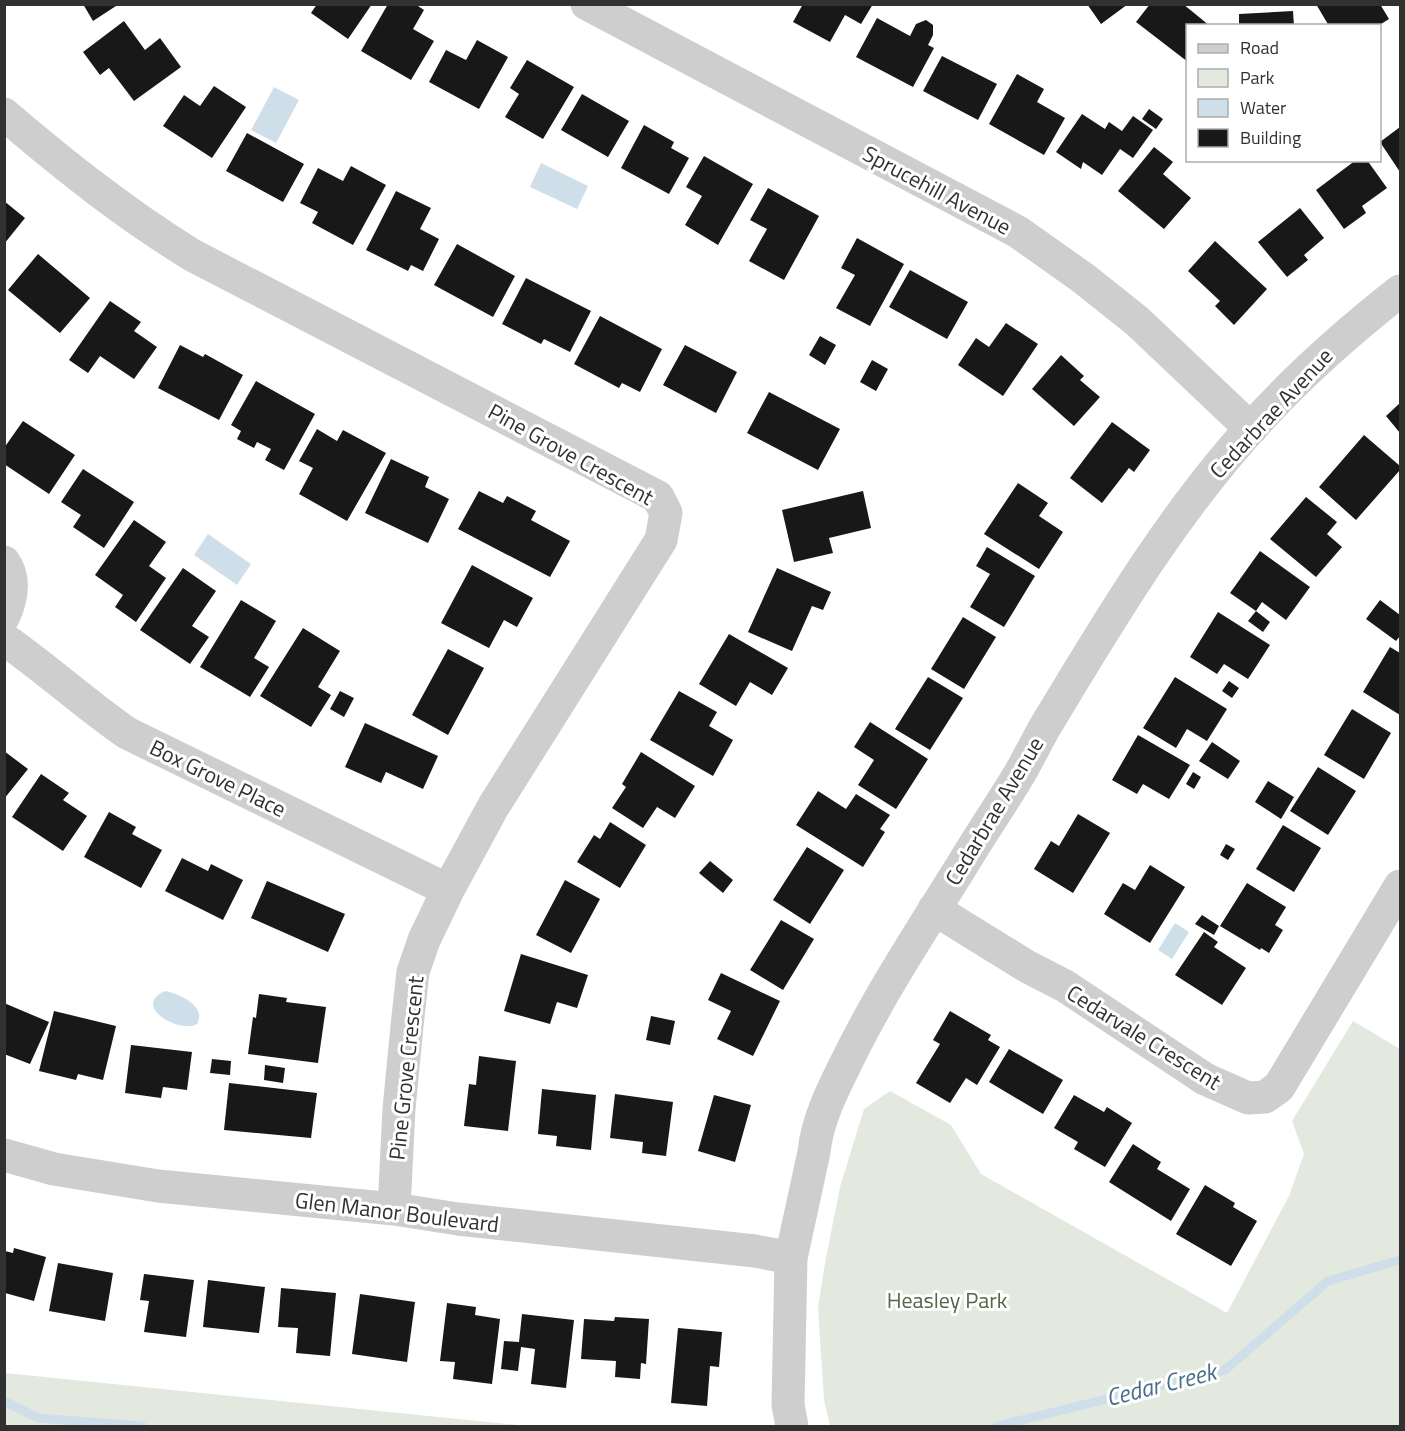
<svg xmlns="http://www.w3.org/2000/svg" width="1405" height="1431" font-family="'Titillium Web',sans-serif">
<rect width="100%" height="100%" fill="#fff"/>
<path fill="#e3e9de" d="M1353 1021 1400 1049V1426H830L824 1400 818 1308 825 1263 840 1187 864 1109 890 1091 951 1125 981 1174 1227 1313 1289 1196 1304 1154 1292 1121Z
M5 1373 528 1426H5Z"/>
<path fill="#cfdfe9" d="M274 87 299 100 276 143 251 130Z
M541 163 588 186 577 209 530 187Z
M208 534 251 564 237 585 194 555Z
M1175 923 1189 932 1172 959 1158 950Z
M165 991C180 994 207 1006 197 1024 181 1034 130 1007 165 991Z"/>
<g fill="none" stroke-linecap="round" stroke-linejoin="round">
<path stroke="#cfdfe9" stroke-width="9" d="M4 1401 38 1418 142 1426
M997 1426 1225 1370 1328 1281 1400 1260"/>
</g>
<path fill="#181818" d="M83 4H119L93 21Z
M317 4H372L348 39 311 13Z
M388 4H415L424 10 413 29 434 41 411 80 361 51Z
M803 4H873L861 24 845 15 830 42 793 22Z
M1087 4H1128L1101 24Z
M1150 4H1183L1210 26H1188V62L1136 22Z
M1316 4H1380L1389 19 1378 26H1329Z
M1293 11 1294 26H1239V14Z
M877 18 910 36 916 24 926 20 933 25V35L928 45 934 48 913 87 856 57Z
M124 21 145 50 160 38 181 67 134 101 109 68 100 75 83 52Z
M477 40 508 57 479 109 429 82 446 50 466 60Z
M942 56 997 84 978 120 923 91Z
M527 60 574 87 543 139 505 117 519 94 510 88Z
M1017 74 1044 89 1037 102 1065 118 1044 155 989 124Z
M214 86 246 107 212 158 163 126 184 95 200 106Z
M582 94 629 121 608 157 561 130Z
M1149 109 1163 119 1156 129 1142 119Z
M1082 114 1105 129 1109 122 1122 131 1133 116 1153 130 1133 158 1120 149 1102 175 1083 162 1081 169 1056 152Z
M644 125 674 142 671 148 689 158 669 194 621 168Z
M1400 127V172L1380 142Z
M247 133 304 164 283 202 226 171Z
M1154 147 1173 162 1163 174 1191 198 1164 229 1118 191Z
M704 156 753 184 718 245 685 225 702 196 686 187Z
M1356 160H1367L1387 188 1362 206 1366 213 1344 229 1316 190Z
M351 166 386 185 353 245 312 223 318 212 300 203 318 168 343 181Z
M768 188 819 216 784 280 749 261 767 229 750 220Z
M396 191 431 208 420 229 439 239 423 271 411 265 408 271 366 250Z
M4 201 25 218 4 244Z
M1300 208 1324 238 1304 255 1308 260 1287 277 1258 242Z
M857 238 904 264 870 326 836 308 855 275 841 268Z
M1215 241 1267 289 1234 325 1215 306 1220 301 1188 271Z
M457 244 515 276 493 317 434 285Z
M38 254 90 298 60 333 8 290Z
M910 270 968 302 947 339 889 307Z
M526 278 591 311 570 352 544 339 541 344 502 324Z
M110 301 141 322 134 331 157 347 134 379 100 356 88 373 69 360Z
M600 316 662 349 640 392 622 383 619 388 574 364Z
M1006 323 1038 344 1003 396 958 365 976 338 989 347Z
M820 336 836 345 825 365 809 355Z
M180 345 203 357 205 354 243 375 219 420 158 388Z
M685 345 737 372 716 413 663 385Z
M1061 355 1084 376 1080 380 1100 397 1074 426 1032 389Z
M872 360 888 369 876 391 860 382Z
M256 381 315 414 284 470 265 460 271 449 257 442 254 448 237 439 241 431 231 425Z
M769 392 840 429 818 470 747 433Z
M1400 403V433L1386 416Z
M23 421 75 455 49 494 4 464V448Z
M1112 422 1150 450 1134 472 1129 468 1102 503 1070 478Z
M317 429 337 441 343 430 386 453 347 521 299 494 313 468 299 461Z
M1364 435 1400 466V470L1356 520 1319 487Z
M391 459 429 477 425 487 449 499 428 543 365 513Z
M83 469 134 502 104 548 73 527 81 515 61 502Z
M1018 483 1048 503 1039 516 1063 532 1039 569 984 534Z
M479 491 503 503 507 496 536 511 531 520 570 541 550 577 458 529Z
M863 491 871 528 829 538 833 553 794 562 782 510Z
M1306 497 1337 522 1327 534 1342 547 1316 577 1270 539Z
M134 520 166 542 149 566 166 578 136 622 115 607 123 595 95 575Z
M987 547 1035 576 1004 627 970 607 990 574 976 566Z
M1260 551 1310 587 1286 620 1262 602 1256 611 1230 593Z
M472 565 533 598 517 627 504 620 489 648 441 623Z
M183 568 216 591 192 626 209 637 190 664 140 630Z
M777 568 831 592 823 610 812 606 792 651 748 632Z
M241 600 276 621 254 658 269 667 250 697 200 667Z
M1380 600 1400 615V636L1396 641 1366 619Z
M1256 611 1270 622 1263 632 1248 621Z
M1218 612 1270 645 1248 679 1224 664 1217 674 1190 657Z
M963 617 996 637 964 689 931 669Z
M303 628 340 651 318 687 331 695 311 727 260 696Z
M729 634 788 668 772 695 750 682 736 706 699 684Z
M1390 647 1400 653V715L1363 692Z
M448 649 484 668 448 735 412 715Z
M928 677 963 698 930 750 895 729Z
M1175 677 1227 709 1207 741 1187 729 1176 748 1143 728Z
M1229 681 1239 688 1232 698 1222 691Z
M340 691 354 698 344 717 330 709Z
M679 691 717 712 709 726 733 740 713 776 650 740Z
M1352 709 1391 733 1364 779 1324 755Z
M870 722 928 759 896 809 858 785 874 760 854 747Z
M365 723 438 756 423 789 386 772 381 783 345 767Z
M1138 735 1190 765 1169 799 1143 784 1137 794 1112 780Z
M1212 742 1240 761 1228 779 1199 761Z
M4 751 28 769 4 799Z
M641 752 695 786 675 818 657 807 643 828 612 808 626 787 622 784Z
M1318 767 1356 791 1328 835 1290 811Z
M1193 772 1201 777 1194 789 1186 784Z
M41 774 69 793 63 800 87 816 63 851 12 817Z
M1268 781 1294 797 1281 819 1255 802Z
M818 791 846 809 856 794 890 815 880 829 885 832 863 867 796 825Z
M109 812 136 827 132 834 162 850 141 888 84 857Z
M1078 814 1110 833 1073 893 1034 869 1051 841 1059 846Z
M610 822 646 845 620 888 577 862 594 835 600 839Z
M1283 825 1321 848 1294 892 1256 869Z
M1226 844 1235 849 1228 860 1220 855Z
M807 847 844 870 810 924 773 900Z
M182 858 208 871 211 864 243 880 223 920 165 891Z
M710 861 733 880 723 893 699 873Z
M1150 865 1185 887 1150 943 1104 914 1123 883 1135 890Z
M565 880 600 899 571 953 536 935Z
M267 881 345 914 328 952 251 918Z
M1247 883 1286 907 1275 925 1283 930 1269 953 1261 948 1260 950 1220 926Z
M1202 915 1219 926 1214 935 1195 924Z
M781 920 814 939 783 990 750 970Z
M1204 932 1218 942 1214 947 1246 968 1222 1005 1175 975Z
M521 954 588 975 577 1008 557 1002 550 1024 504 1011Z
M721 973 780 1001 753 1056 717 1039 731 1011 708 1000Z
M259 994 287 998 286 1002 326 1007 318 1063 248 1054 253 1017 256 1018Z
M4 1003 49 1022 30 1064 4 1054Z
M54 1011 116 1026 103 1080 78 1074 76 1080 39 1071Z
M950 1011 991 1035 988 1040 1000 1047 977 1085 966 1078 950 1103 916 1083 940 1044 933 1040Z
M651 1016 675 1021 670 1045 646 1040Z
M131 1045 192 1052 187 1090 163 1087 161 1098 125 1093Z
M1009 1049 1063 1080 1043 1114 989 1082Z
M479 1056 516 1061 508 1131 464 1126 469 1084 476 1085Z
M212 1059 231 1061 230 1075 210 1073Z
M265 1065 285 1068 283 1083 264 1080Z
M229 1083 317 1093 311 1138 224 1130Z
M542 1089 596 1095 591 1150 556 1146 557 1136 538 1134Z
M615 1094 673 1102 666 1156 642 1153 643 1142 610 1138Z
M714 1095 751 1105 735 1162 698 1151Z
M1074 1095 1104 1112 1107 1107 1132 1123 1105 1167 1074 1149 1078 1142 1054 1128Z
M1133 1144 1161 1162 1157 1169 1190 1189 1171 1221 1109 1182Z
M1205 1185 1235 1203 1233 1207 1257 1221 1231 1266 1176 1234Z
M14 1248 46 1257 34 1301 5 1293V1251L13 1253Z
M58 1263 113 1273 105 1321 49 1311Z
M144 1274 194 1280 186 1337 144 1332 149 1301 140 1300Z
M208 1280 265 1287 259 1333 203 1327Z
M281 1288 336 1293 330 1356 296 1353 298 1328 278 1327Z
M360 1294 415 1302 407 1362 352 1354Z
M447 1303 476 1307 475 1315 500 1319 492 1384 453 1379 455 1362 440 1361Z
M522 1314 574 1320 566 1388 531 1384 535 1349 521 1347 518 1371 501 1369 504 1341 519 1342Z
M615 1317 649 1319 646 1364 641 1363 640 1379 615 1377 616 1361 581 1359 584 1319 614 1321Z
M678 1328 722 1332 719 1367 710 1366 707 1406 671 1403Z"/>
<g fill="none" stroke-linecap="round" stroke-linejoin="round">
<path stroke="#cecece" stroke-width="33" d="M587 4 1018 232 1083 278 1137 321 1251 429
M4 114C65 166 124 213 192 255L658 497 666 513 661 540 493 807 448 890 424 940 413 972 407 1026 399 1109 394 1209
M4 562C16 579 12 598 4 616
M4 639C47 669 85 704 127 733L448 890
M934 909 1028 967 1065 986 1205 1079 1248 1098 1265 1097 1279 1087 1400 886
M4 1155 54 1169 158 1186 394 1209 458 1219 755 1251 791 1258
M792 1426 788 1405 791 1258 814 1152C817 1121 832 1091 846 1063 879 995 921 931 961 867 980 835 1001 805 1020 773 1030 756 1038 738 1048 722 1113 614 1179 503 1267 411 1308 367 1353 328 1400 291"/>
</g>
<g text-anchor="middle" stroke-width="6" stroke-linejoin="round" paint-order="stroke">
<g font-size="22" fill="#313131" stroke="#fff">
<text transform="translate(937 190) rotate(28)" y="8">Sprucehill Avenue</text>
<text transform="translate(1271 413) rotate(-47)" y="8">Cedarbrae Avenue</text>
<text transform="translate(571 454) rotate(29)" y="8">Pine Grove Crescent</text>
<text transform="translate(218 778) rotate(26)" y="8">Box Grove Place</text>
<text transform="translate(994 811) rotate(-59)" y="8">Cedarbrae Avenue</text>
<text transform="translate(1144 1037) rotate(32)" y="8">Cedarvale Crescent</text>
<text transform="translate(406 1068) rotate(-84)" y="8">Pine Grove Crescent</text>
<text transform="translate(397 1212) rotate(7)" y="8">Glen Manor Boulevard</text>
</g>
<g font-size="22" fill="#536843" stroke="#fff">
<text x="947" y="1308">Heasley Park</text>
</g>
<g font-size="24" font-style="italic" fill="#476f8a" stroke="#fff">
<text transform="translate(1161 1385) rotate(-14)" y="8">Cedar Creek</text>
</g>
</g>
<rect width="1405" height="1431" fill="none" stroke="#313131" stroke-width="12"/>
<rect x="1186" y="24" width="195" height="138" fill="#ffffff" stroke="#adadad" stroke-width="1.5"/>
<rect x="1198" y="44" width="30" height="9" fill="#cecece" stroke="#adadad" stroke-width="1.5"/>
<text x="1240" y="54" font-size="18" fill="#313131">Road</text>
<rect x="1198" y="69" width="30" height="18" fill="#e3e9de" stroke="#adadad" stroke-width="1.5"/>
<text x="1240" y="84" font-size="18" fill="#313131">Park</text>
<rect x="1198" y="99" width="30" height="18" fill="#cfdfe9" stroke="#adadad" stroke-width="1.5"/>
<text x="1240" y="114" font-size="18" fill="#313131">Water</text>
<rect x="1198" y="129" width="30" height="18" fill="#181818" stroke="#adadad" stroke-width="1.5"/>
<text x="1240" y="144" font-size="18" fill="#313131">Building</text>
</svg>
